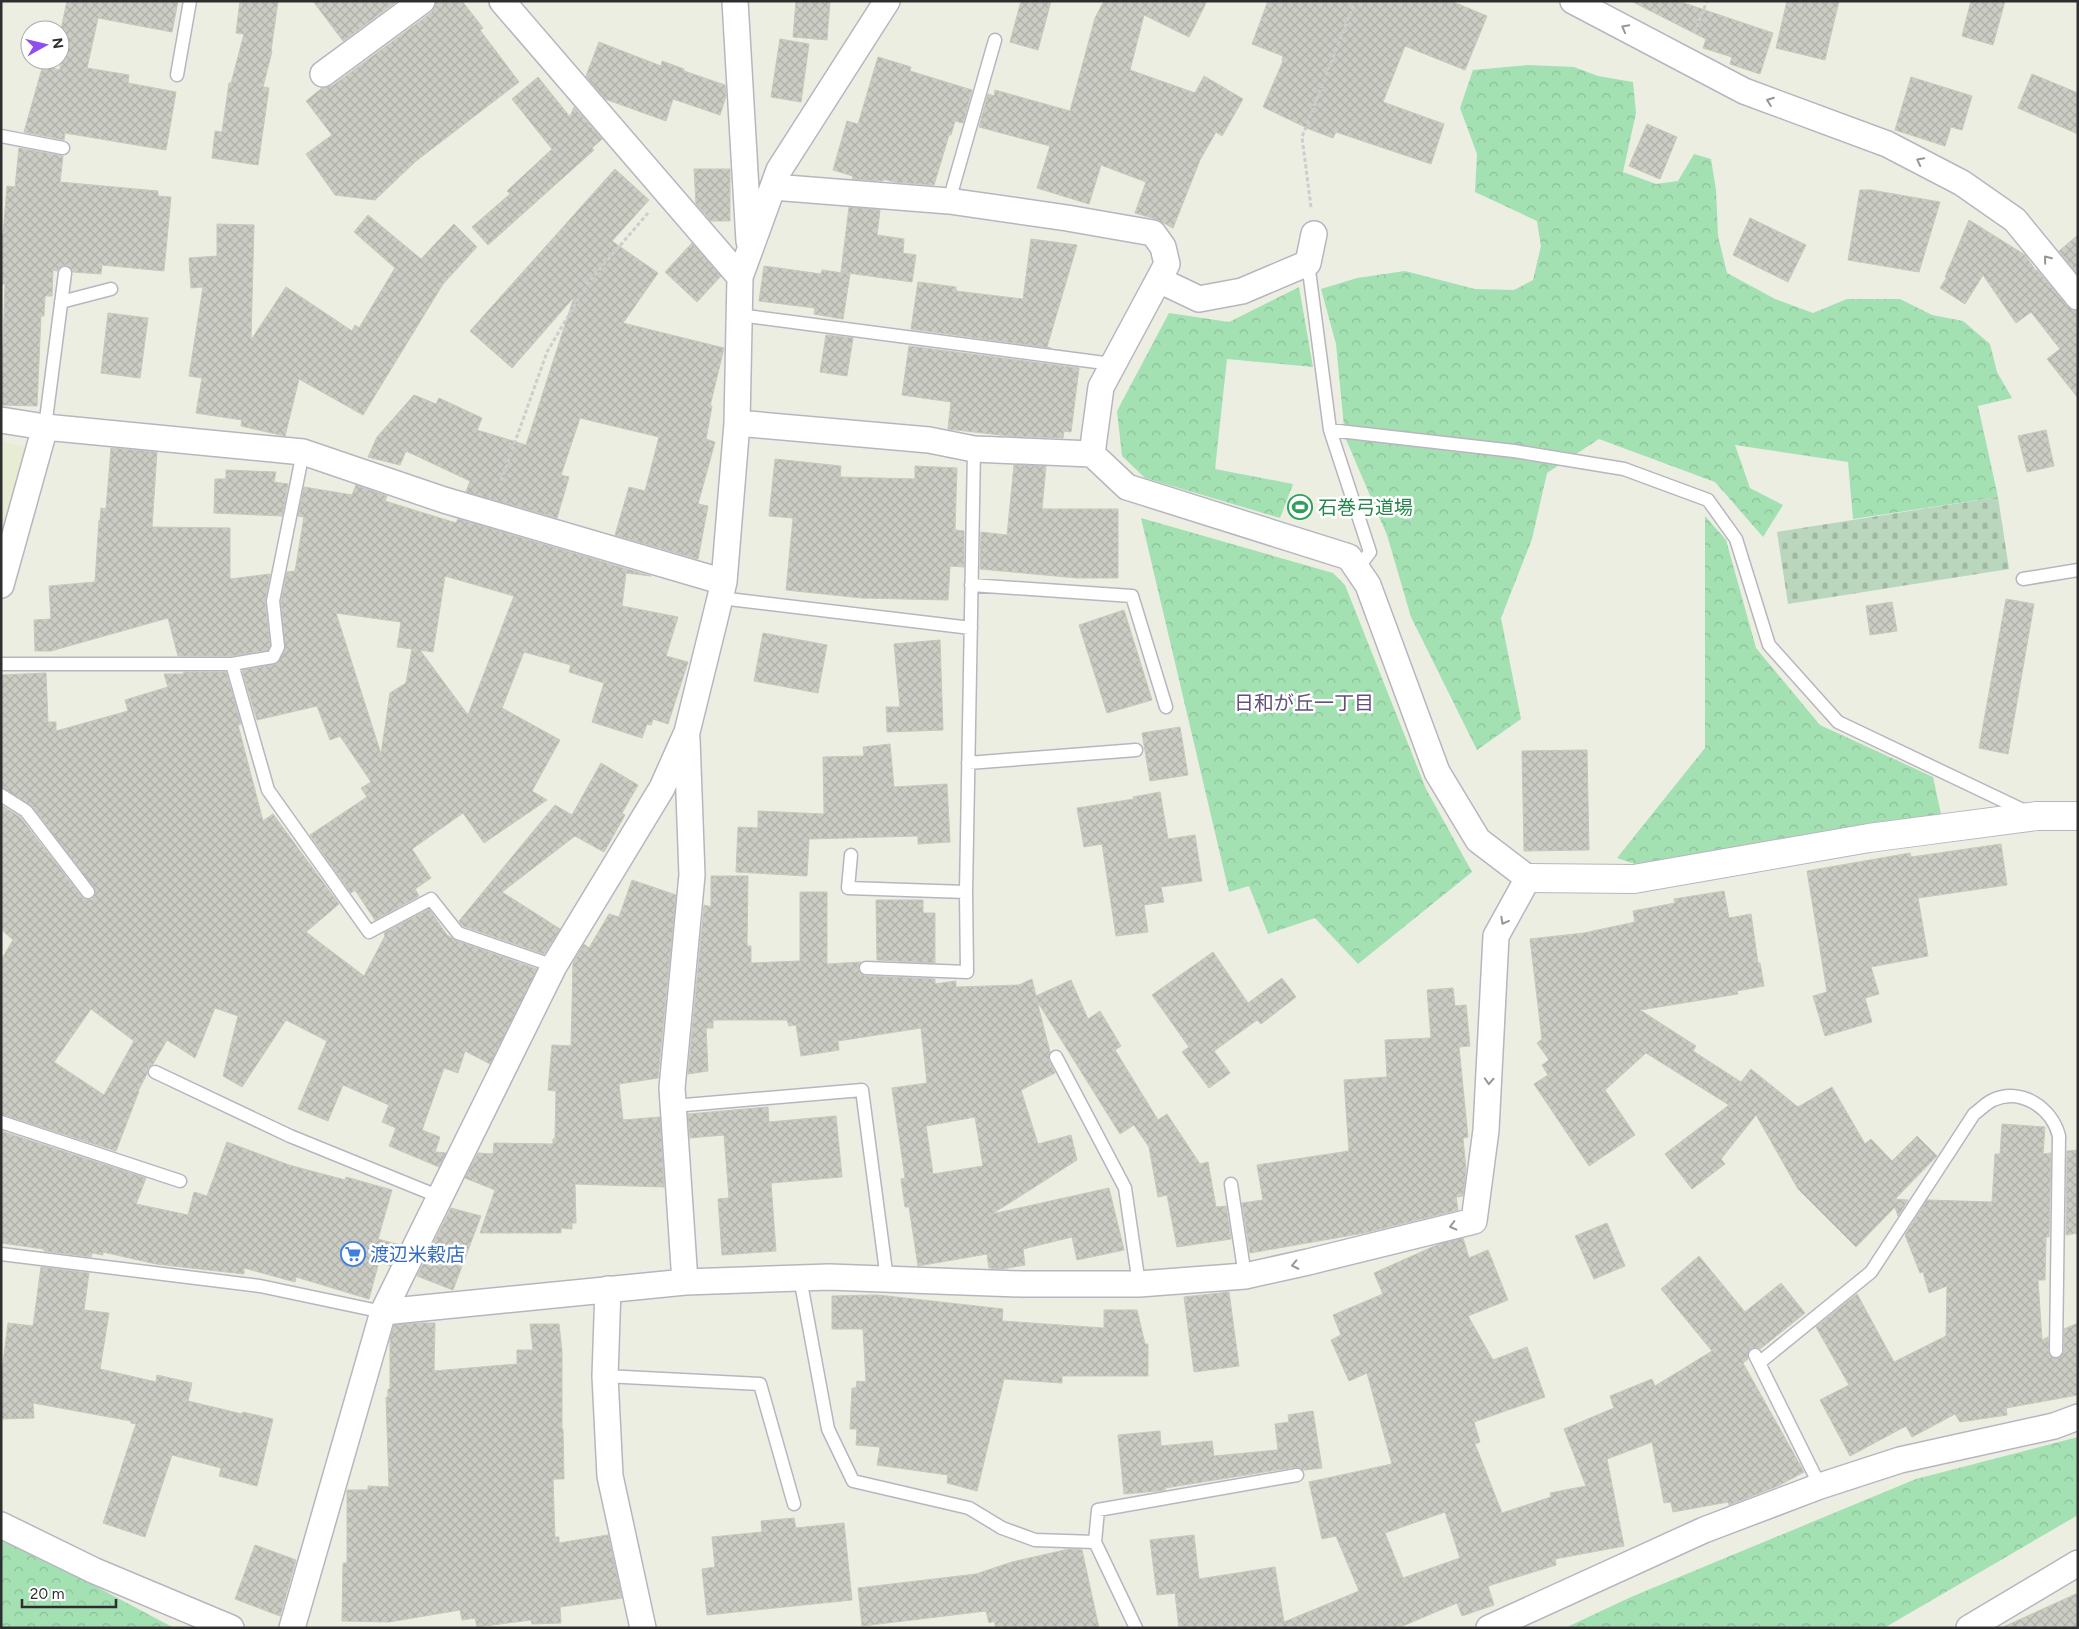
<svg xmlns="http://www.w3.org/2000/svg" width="2079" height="1629" font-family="Figtree,'Noto Sans JP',sans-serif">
<defs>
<pattern id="forest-crowns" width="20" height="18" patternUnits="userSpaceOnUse" patternTransform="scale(1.25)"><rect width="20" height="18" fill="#a3e0b2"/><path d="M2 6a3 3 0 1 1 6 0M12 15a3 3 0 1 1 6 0" fill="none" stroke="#8dc099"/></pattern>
<pattern id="cemetery-stones" width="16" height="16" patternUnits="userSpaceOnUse" patternTransform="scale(1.25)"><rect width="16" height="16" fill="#bad6bd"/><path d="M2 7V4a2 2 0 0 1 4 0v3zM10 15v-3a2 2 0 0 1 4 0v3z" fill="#a0b8a3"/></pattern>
<pattern id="building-cross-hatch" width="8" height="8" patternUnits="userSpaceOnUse" patternTransform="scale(1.25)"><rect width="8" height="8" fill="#cbcdc4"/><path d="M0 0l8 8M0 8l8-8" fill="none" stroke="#afb0a9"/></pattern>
</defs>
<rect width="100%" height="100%" fill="#eceee2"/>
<path fill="#e7edd3" d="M1 441 28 448 1 542Z"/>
<path fill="url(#forest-crowns)" d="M1528 65 1574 67 1598 76 1633 82 1636 113 1623 172 1656 184 1678 181 1694 154 1711 159 1716 190 1718 236 1727 273 1775 299 1813 313 1847 299H1900L1932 315 1963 321 1990 344 1997 372 2012 398 1978 406 1998 497 1853 519 1848 462 1735 445 1750 488 1783 505 1763 537 1715 482 1599 439 1547 473 1532 539 1501 618 1521 719 1477 750 1411 617 1387 535 1345 437 1336 344 1321 289 1357 278 1405 271 1475 289 1514 290 1533 280 1541 246 1537 221 1475 192 1477 154 1460 108 1473 70Z
M1299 287 1313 367 1227 359 1215 469 1293 484 1280 518 1145 478 1122 456 1117 411 1169 313 1229 322Z
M1705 516 1726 540 1756 648 1820 725 1933 777 1941 814 1641 866 1617 858 1705 748Z
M1141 518 1333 573 1345 585 1426 789 1472 872 1358 964 1315 918 1268 934 1249 886 1229 892Z
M2078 1437V1515L1884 1628H1565L1631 1597 1916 1479Z
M1 1539 35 1554 174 1628H1Z"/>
<path fill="url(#cemetery-stones)" d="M1998 497 2009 569 1788 604 1777 532Z"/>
<path fill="url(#building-cross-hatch)" stroke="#c6c9bb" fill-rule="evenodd" d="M67 1H178L172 32 98 18 87 68 129 75 128 83 176 92 166 150 65 133 64 140 24 132 43 65 60 70V34Z
M240 1H278L271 51H272L263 87 269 88 258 165 212 158 215 131 222 132 229 83H231L244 34 236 33Z
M313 1H397L343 41Z
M436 1H462L483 28 480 30 519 82 416 161 375 200 335 195 306 154 332 135 306 101 322 88 332 86 431 13 435 7Z
M796 1H830L827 40 793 37Z
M1021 1H1051L1038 50 1010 42Z
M1104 1H1207L1189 37 1144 15 1130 70 1195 93 1204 76 1243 99 1222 136 1216 132 1200 160 1173 228 1156 219 1135 213 1146 182 1101 165 1089 204 1037 188 1050 146 979 127 988 94 994 96 995 90 1070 111 1095 18Z
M1268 1H1451L1487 16 1465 70 1405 46 1383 102 1444 124 1431 164 1336 132 1333 138 1309 129 1263 107 1283 61H1282L1283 56 1252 44Z
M1631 1H1678L1773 33 1760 74 1730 64 1732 57 1703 48 1706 39Z
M1787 1H1839L1825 60 1776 48Z
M1971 1H2005L1993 45 1962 36Z
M780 39 809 44 801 102 771 97Z
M599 42 661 66 662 61 684 69V71L725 85 726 96 720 115 673 99 666 121 605 99 586 76Z
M878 57 911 67 910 71 972 90 963 123 955 121 951 135H949L934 185 894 182 883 179V181L852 179 853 176 833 170 847 121 858 124Z
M2032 74 2078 93V134L2018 108Z
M538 77 570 117 574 107 602 139 592 148 594 150 488 245 472 227 510 194 507 191 552 149 512 99Z
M1911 77 1972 96 1962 130 1951 127 1945 146 1895 130Z
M1647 124 1677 137 1660 179 1629 166Z
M19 148 63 156 60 182 158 191V196L171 197 164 271 102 265 101 274 73 272 70 267 66 265 61 266 57 271 53 270 52 296H45L44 316H41L37 406 1 405 5 284H1V235H3L7 186 15 187Z
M615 169 649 200 612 241 658 273 623 323 724 348 710 406H712L706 439 715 442 698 504 708 506 698 559 615 535 629 487 645 491 659 437 580 418 561 475 569 477 557 518 466 492 470 481 406 451 400 465 368 457 377 437 414 395 436 404 439 398 482 418 477 430 526 445 574 297 512 368 470 331Z
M694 169H730V221H711L696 204Z
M1860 190H1871L1940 202 1919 272 1848 260Z
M849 207 880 210 877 235 904 239 903 253 916 255 912 282 841 272Z
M368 215 421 259 454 224 477 247 443 284 363 415 299 379 285 436 241 426 242 420 196 413 202 378 189 376 203 287 191 288 189 258 217 256V224L254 225 251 340 286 287 352 331 355 325 359 328 395 268 354 232Z
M1750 218 1806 245 1788 282 1733 255Z
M1969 220 2025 255 2036 271 2037 270 2067 306 2078 311V398L2047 359 2060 349 2031 312 2016 323 1983 275 1965 304 1940 288 1947 277H1945Z
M2078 235V274L2059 251Z
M1031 239 1077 245 1047 347 1051 348 911 329 918 282 956 287V291L1023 299Z
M692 243 721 276 697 302 665 272Z
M764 266 821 274 822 270 850 274 843 319 814 314 815 308 759 301Z
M108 313 148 318 140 378 101 373Z
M826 335 853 338 847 376 820 372Z
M909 346 1079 368 1071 432 1064 431 1063 438 1009 436 948 429 951 402 902 395Z
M2046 430 2054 466 2027 472 2018 436Z
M111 448 157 452 152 527 230 528V579L270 574 265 602 270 646 268 650 231 656H178L168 618 51 651H35L34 620 51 619 49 586 95 582 99 520 100 521 101 508 106 509Z
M775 459 841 466 840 477 915 479V466L957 468 955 530 964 531V567L950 566 948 600 862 598 786 590 793 518 769 516Z
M1014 465 1046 466 1042 509H1118V578H1077L980 569 981 532 1007 535Z
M226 470 276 472 274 482 288 484 282 516 214 513 215 479H226Z
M356 485 387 496 385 501 456 523 458 519 651 576 626 573 622 606 678 617 666 656 688 662 668 724 653 719 651 725 647 724 642 738 592 722 604 683 569 672 571 665 524 652 502 708 560 740 532 791 547 800 484 843 463 813 412 849 431 878 415 889 419 896 375 920 355 890 351 893 310 835 367 797 361 788 371 782 340 736 330 740 317 706 257 720 242 670 277 664 285 650 281 601 287 572 295 571 304 517 298 516 304 487 352 495ZM445 576 514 596 468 715 420 650 433 652ZM336 613 401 622 397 647 412 649 406 683 390 693 381 754Z
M2006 599 2034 604 2008 754 1979 748Z
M1892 602 1897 631 1870 635 1866 606Z
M1124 610 1152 700 1107 713 1079 625Z
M763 633 827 645 818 693 754 681Z
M940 640 943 730 887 732 886 707H900L894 644Z
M183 672H226L241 724 238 725 263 821 273 814 339 904 306 932 364 976 385 936 384 933 429 909 447 935 455 940 537 969 490 1064 465 1051 458 1073 444 1068 422 1130 440 1137 435 1152 446 1153 439 1167 389 1146 396 1128 382 1122 389 1105 343 1085 328 1121 298 1109 327 1041 286 1020 242 1087 223 1076 238 1016 215 1008 195 1058 167 1040 153 1064 148 1068 147 1074 138 1091H139L116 1151 1 1114V960L13 940 1 929V805L20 817 82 897 85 900 93 899 96 891 32 806 1 787V675L46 673 48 722H56V731L128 711 125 700 168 687 164 674H184ZM91 1009 134 1041 104 1095 54 1062Z
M1180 727 1188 775 1150 781 1142 733Z
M890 744 894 787 947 784 950 842 918 844V836L809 839 807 876 736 872 738 827 758 828V811L824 814 823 757 864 756 863 747Z
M1587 750 1589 850 1524 851 1522 751Z
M601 763 638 785 622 813 625 815 604 852 575 836 502 892 560 929 544 954 463 926 459 921 555 805 572 815Z
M1160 792 1168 839 1195 835 1202 881 1161 887 1164 902 1144 905 1148 932 1116 936 1102 844 1084 847 1077 808 1134 799 1133 797Z
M2001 844 2007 885 1918 898 1928 956 1871 967 1879 994 1865 998 1872 1022 1825 1036 1813 996 1827 992 1807 871 1910 853 1911 857Z
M711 876H748L747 946H751V963L800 961V892H827V964L861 962 858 967 859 971 865 976 935 979V984L956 981V987L1019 985 1032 979 1036 996 1071 980 1088 1019 1100 1011 1121 1046 1115 1050 1158 1120 1167 1114 1200 1164 1208 1162 1216 1207 1226 1206 1231 1239 1177 1247 1167 1195 1158 1197 1149 1147 1134 1125 1120 1134 1037 1001 1050 1052 1049 1060 1055 1073 1021 1090 1038 1144 1071 1135 1077 1160 992 1214 1109 1188 1124 1250 1077 1260 1072 1237 1023 1249 1025 1265 1002 1269 989 1268 987 1254 918 1266 909 1207H905L901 1179 905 1178 892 1088 927 1083 921 1028 838 1041 839 1050 801 1056 796 1025 789 1026 787 1020H713V1028H706L708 1071 688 1074 704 905 711 907ZM975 1117 983 1166 933 1174 926 1126Z
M632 880 676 895 658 1078 619 1084 623 1120 660 1117 664 1187 575 1184 576 1223H572V1229L561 1228V1233H480L495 1190 465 1178 478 1153 493 1154 494 1143 553 1144V1139H555L556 1091 548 1090 552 1045 571 1046 573 963 584 944 589 948 609 914 619 917Z
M1724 891 1729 918 1751 914 1758 963H1760L1764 986 1737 991 1738 994 1640 1010 1696 1046 1693 1051 1741 1082 1751 1069 1798 1107 1832 1087 1865 1144 1871 1139 1892 1161 1917 1136 1937 1156 1895 1199 1908 1200 1898 1216 1895 1207 1856 1247 1798 1189 1756 1115 1721 1159 1725 1164 1692 1189 1665 1154 1729 1105 1646 1053 1605 1090 1635 1135 1589 1166 1534 1084 1548 1075 1542 1065 1549 1060 1537 1043 1542 1039 1530 939 1584 933 1635 922 1633 911 1675 903 1674 899Z
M876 900H923V913H935V963L877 960Z
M1213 952 1248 1003 1282 978 1296 997 1261 1024 1257 1020 1214 1051 1230 1073 1209 1088 1182 1052 1189 1047 1152 995Z
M1453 988 1455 1006 1466 1005 1470 1046 1459 1047 1468 1137 1463 1138 1466 1169 1463 1196 1456 1197 1458 1210 1364 1233 1250 1253 1242 1203 1263 1200 1257 1165 1349 1151 1344 1080 1387 1077 1385 1040 1431 1038 1427 990Z
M768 1107 769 1122 836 1116 842 1177 771 1183 776 1251 722 1255 718 1199 729 1198 724 1135 690 1138 688 1114Z
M2002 1124 2045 1127 2043 1154 2051 1153 2049 1237H2046L2045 1280H2038L2042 1340 2048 1337 2049 1355 2052 1358H2060L2064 1352V1329L2078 1323V1395L2006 1408 2007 1415 1960 1422 1955 1414 1912 1437 1906 1426 1850 1456 1820 1400 1849 1385 1816 1327 1857 1294 1894 1362 1946 1336 1947 1286 1929 1293 1923 1272 1920 1273 1905 1235 1927 1200 1992 1202 1995 1154H2000Z
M1 1131 146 1178 136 1204 188 1215 194 1192 207 1196 227 1142 289 1165 345 1180 346 1177 392 1190 378 1239 400 1245 390 1266 379 1262 369 1299 296 1277 295 1282 244 1268V1274L156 1264 103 1252V1255L92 1253 91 1257 44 1251V1249L1 1243Z
M2078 1150V1233L2066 1235 2067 1151Z
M451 1208 481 1216 453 1290 417 1276Z
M1607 1223 1625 1266 1594 1279 1575 1236Z
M1463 1238 1469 1258 1488 1250 1508 1300 1468 1316 1493 1360 1527 1347 1545 1397 1474 1422 1480 1442 1475 1444 1502 1513 1551 1497 1550 1493 1586 1486 1564 1429 1614 1408 1610 1396 1652 1379 1655 1386 1712 1351 1661 1289 1699 1256 1745 1312 1781 1283 1805 1313 1760 1349 1756 1347 1751 1348 1747 1354 1748 1359 1743 1363 1804 1472 1778 1486 1729 1505 1728 1502 1673 1512 1671 1502 1664 1503 1652 1442 1607 1459 1624 1546 1555 1559 1556 1565 1488 1586 1494 1605 1462 1616 1457 1603 1398 1628H1179L1175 1593 1157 1595 1150 1540 1194 1535 1199 1579 1275 1567 1284 1622 1359 1591 1336 1536 1322 1539 1309 1482 1392 1464 1367 1373 1349 1381 1331 1340 1341 1335 1333 1315 1383 1294 1374 1273 1439 1244ZM1445 1512 1460 1558 1403 1578 1385 1533Z
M41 1267 89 1273 84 1310 109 1313 100 1369 156 1382 157 1375 192 1383 188 1401 242 1414 243 1412 273 1419 257 1486 219 1476 221 1468 172 1455 145 1537 103 1523 136 1424 131 1423V1421L33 1403 34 1418 1 1419V1379L8 1323 33 1326Z
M1229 1292 1239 1366 1194 1372 1184 1297Z
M878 1295 1003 1309 1002 1321 1104 1328V1310H1137L1145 1344H1148V1376H1062V1383L1004 1379 977 1491 947 1483 948 1475 877 1465 880 1447 856 1445 857 1429H850L852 1388H856L857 1381 866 1382 863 1329H832V1296Z
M421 1323H435L434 1371 517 1364V1350H533L530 1324H559L562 1351V1429H563L564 1479H553L555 1537H559V1543L608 1535 622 1598 560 1607 561 1623 532 1624 531 1620 477 1627 475 1618 462 1620 460 1610 389 1622 342 1621 343 1563H347V1490H368V1486L389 1487 386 1397H388V1389H390V1338L394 1325Z
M1313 1411 1322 1468 1304 1470 1296 1467 1165 1488V1490L1158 1491 1124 1494 1118 1435 1160 1431 1161 1446 1212 1441 1214 1456 1278 1450 1275 1424 1289 1422 1288 1415Z
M794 1518 796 1528 844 1523 852 1600 707 1615 702 1569 715 1567 712 1537 762 1532 761 1521Z
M255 1545 296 1560 280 1616 235 1599Z
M1069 1549 1082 1550 1099 1628H996L994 1621 989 1623 986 1611 862 1626 858 1588 976 1574 1012 1562Z
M2078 1593V1628H2001Z"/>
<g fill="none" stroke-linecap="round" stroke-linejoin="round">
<defs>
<path id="service" d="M177 75 190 1
M1 136 63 148
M949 201 995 40
M1308 263 1330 430 1370 552 1357 569
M61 302 111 289
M739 315 1112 364
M45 427 65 273
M1330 430 1514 451 1624 469 1708 500 1736 539 1769 645 1838 722 2027 812
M2023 579 2078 570
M971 585 1132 596 1166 707
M720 598 971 628
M1 664H232L273 657 278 647 273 601 303 452
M232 664 268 790 369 932 431 899 458 933 554 966
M968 763 1136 750
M1 795 26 811 88 892
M851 855 848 888 966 892
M866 968 967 972 966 892 974 449
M1056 1057 1125 1188 1139 1284
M155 1072 290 1136 440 1197
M673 1106 862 1090 887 1279
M1 1122 180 1181
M1231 1184 1245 1276
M1 1254 260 1286 383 1312
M800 1278 828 1429 853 1481 969 1508 1002 1528 1035 1540 1095 1542 1136 1628
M1755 1355 1820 1486
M1759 1363 1871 1272 1974 1114C1980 1110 1986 1103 1993 1100 2021 1087 2052 1108 2059 1136L2056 1351
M605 1376 760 1384 794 1504
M1095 1542 1098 1510 1297 1475"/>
<path id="minor" d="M502 1 740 277
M735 1 749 241
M1573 1 1744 91 1887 144 1962 183 2015 220 2078 297
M323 74 422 1
M773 187 949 201 1067 218 1153 233 1163 247 1167 264 1101 387 1092 454
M1159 280 1199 299 1242 291 1308 263 1314 234
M1 420 45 427 303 452 444 500 724 582
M1 585 45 427
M685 1282 672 1088 692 875 687 739
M608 1289 605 1376 610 1476 643 1628
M383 1312 685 1282 829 1277 1021 1284H1139L1245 1276 1308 1262 1474 1221 1486 1130 1496 936 1528 878 1478 840 1437 772 1368 585 1349 557 1127 487 1092 454 974 449 929 440 737 423
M1 1525 95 1571 231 1628
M292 1628 383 1312 554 966 662 788 687 732 724 582 737 423 740 277 779 170 887 1
M1489 1628 1704 1530 1820 1486 1900 1460 2054 1426 2078 1417
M1969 1628 2078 1563"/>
<path id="tertiary" d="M1528 878 1634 879 1869 838 2036 816H2078"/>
</defs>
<use href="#service" stroke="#b9b5c0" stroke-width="15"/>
<use href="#minor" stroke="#b9b5c0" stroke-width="28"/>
<use href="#tertiary" stroke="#b9b5c0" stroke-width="30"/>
<path stroke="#cdcdcd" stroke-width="3" stroke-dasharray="4 2.5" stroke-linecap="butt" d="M1694 33 1707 1
M1311 207 1302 137 1355 1
M499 487 547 352 587 284 648 213"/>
<use href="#service" stroke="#fff" stroke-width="12"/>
<use href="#minor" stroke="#fff" stroke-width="25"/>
<use href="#tertiary" stroke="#fff" stroke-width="28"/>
</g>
<defs><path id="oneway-chevron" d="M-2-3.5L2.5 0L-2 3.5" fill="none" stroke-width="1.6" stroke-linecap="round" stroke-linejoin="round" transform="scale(1.25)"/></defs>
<g stroke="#969696">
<use href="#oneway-chevron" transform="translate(1625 28) rotate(-152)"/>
<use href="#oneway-chevron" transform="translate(1770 101) rotate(-160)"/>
<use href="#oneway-chevron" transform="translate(1920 161) rotate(-153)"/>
<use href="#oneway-chevron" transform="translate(2047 259) rotate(-129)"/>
<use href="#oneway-chevron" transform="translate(1504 921) rotate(119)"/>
<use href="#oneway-chevron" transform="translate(1489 1081) rotate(93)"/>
<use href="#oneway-chevron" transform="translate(1453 1226) rotate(166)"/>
<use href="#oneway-chevron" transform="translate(1295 1265) rotate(168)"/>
</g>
<defs>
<symbol id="stadium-ring" viewBox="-11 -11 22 22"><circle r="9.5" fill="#fff" stroke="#2e9e5b" stroke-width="1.5"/><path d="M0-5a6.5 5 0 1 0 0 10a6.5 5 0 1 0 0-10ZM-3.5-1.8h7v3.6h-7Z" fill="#2e9e5b"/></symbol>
<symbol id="supermarket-ring" viewBox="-11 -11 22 22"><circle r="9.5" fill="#fff" stroke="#3f7fe0" stroke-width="1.5"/><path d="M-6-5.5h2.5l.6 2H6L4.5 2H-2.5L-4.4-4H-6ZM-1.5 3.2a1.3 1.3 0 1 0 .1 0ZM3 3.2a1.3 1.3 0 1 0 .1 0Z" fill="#3f7fe0"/></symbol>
</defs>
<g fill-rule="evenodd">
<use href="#stadium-ring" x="1286" y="493" width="28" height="28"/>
<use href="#supermarket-ring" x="339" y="1240" width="28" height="28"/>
</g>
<g text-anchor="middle" stroke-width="5" stroke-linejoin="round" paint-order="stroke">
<g font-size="19" fill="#27864d" stroke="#fff" text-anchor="start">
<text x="1318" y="514">石巻弓道場</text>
</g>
<g font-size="19" fill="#366cbe" stroke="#fff" text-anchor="start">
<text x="370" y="1261">渡辺米穀店</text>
</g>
<g font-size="20" fill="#62517c" stroke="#fff">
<text x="1304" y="710">日和が丘一丁目</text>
</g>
</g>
<rect width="2079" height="1629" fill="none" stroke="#2e2e2e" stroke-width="5"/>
<g transform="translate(45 45) rotate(82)"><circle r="24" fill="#ffffff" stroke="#ababab"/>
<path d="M0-4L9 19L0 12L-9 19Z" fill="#8f4fed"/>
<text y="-8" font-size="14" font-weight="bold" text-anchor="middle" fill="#2e2e2e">N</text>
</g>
<path d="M22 1599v8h94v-8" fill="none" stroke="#2e2e2e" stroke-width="2.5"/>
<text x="30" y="1599" font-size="15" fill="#2e2e2e" stroke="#ffffff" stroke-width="4" paint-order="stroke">20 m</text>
</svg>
